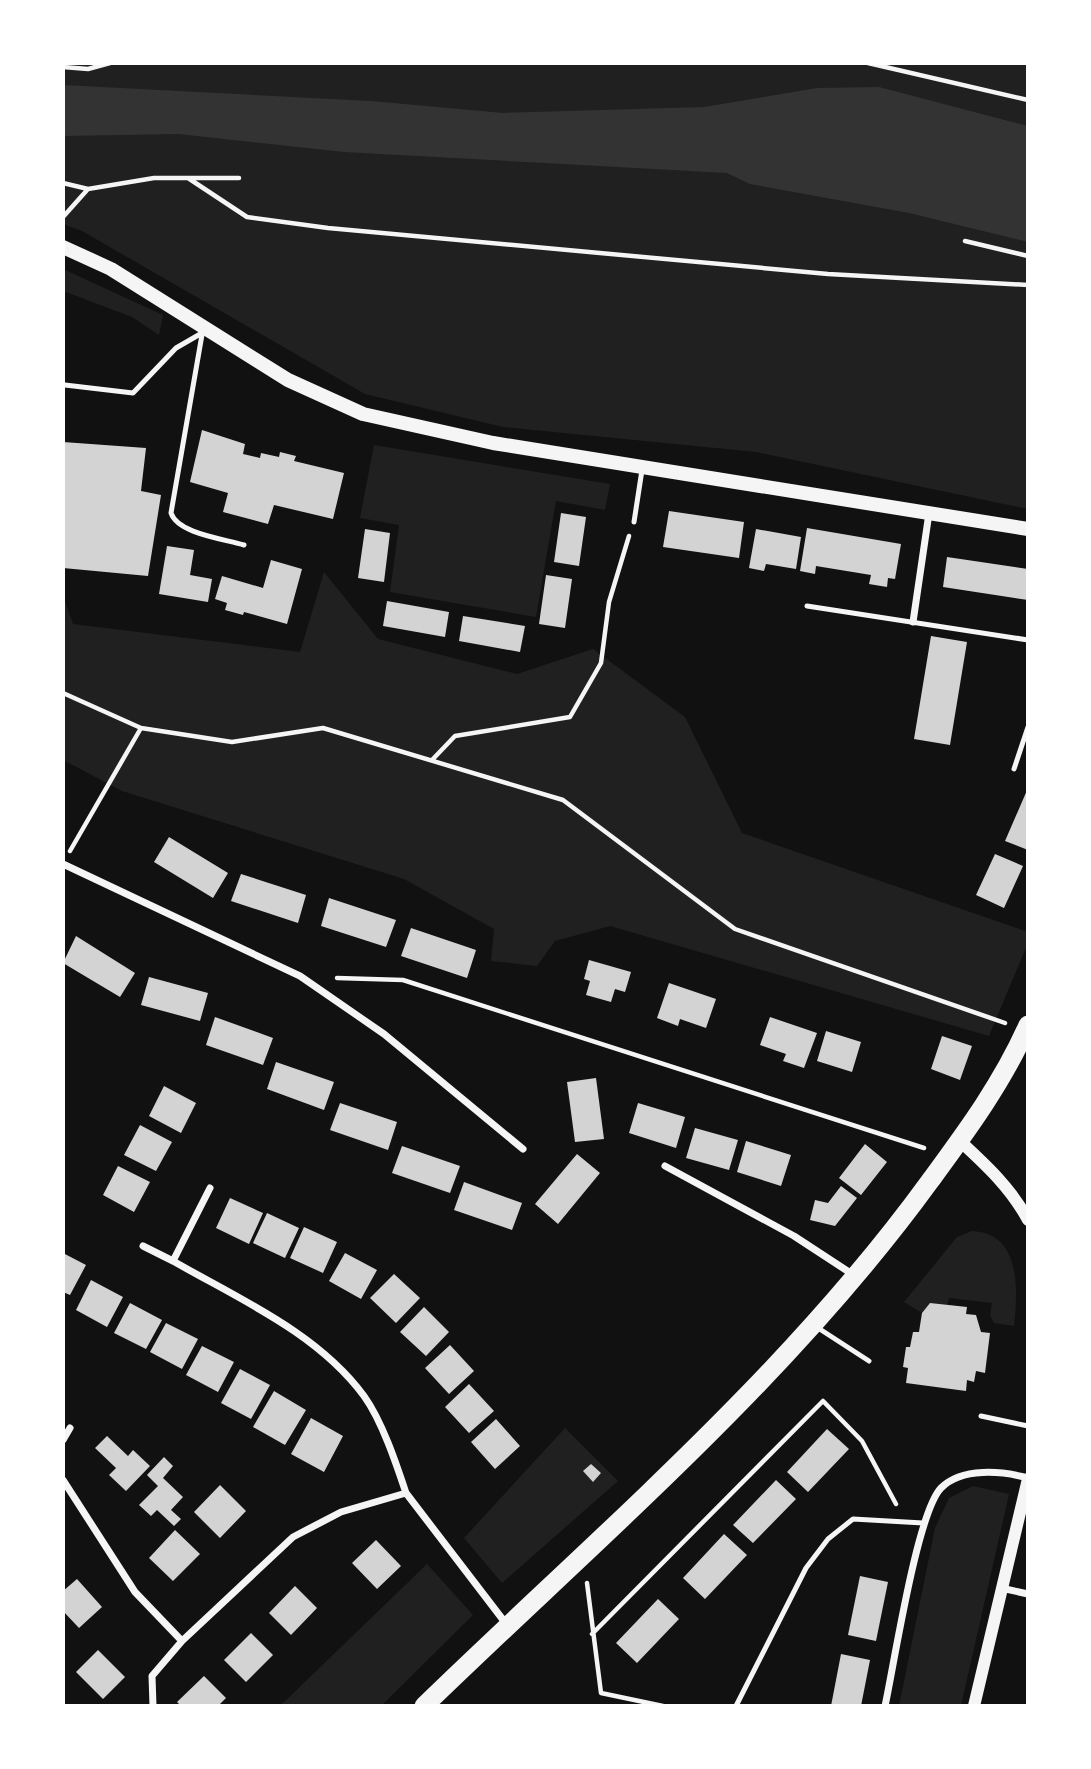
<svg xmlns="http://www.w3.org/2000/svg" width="1091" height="1769" font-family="'Archivo Narrow',sans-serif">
<rect width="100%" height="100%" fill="#111"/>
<path fill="#202020" d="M63 63H1028V509L756 452 503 427 365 394 82 231 63 224Z
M63 269 163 315 159 335 132 317 63 291Z
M374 445 610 484 605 510 556 501 536 617 390 592 399 525 360 518Z
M324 572 378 639 517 674 593 649 685 717 742 833 1028 932V943L989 1036 610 926 555 941 537 966 491 961 494 929 404 879 122 791 63 760V595L73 624 300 652Z
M972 1231C1021 1233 1018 1289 1014 1326L994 1323 990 1315 992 1303 949 1298 947 1305 930 1303 922 1313 904 1302 957 1237Z
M565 1428 618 1481 502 1583 464 1538Z
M973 1486 1009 1494 961 1706H899L935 1528 949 1498Z
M427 1564 473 1615 381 1706H280Z"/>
<path fill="#333" d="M63 85 371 101 503 113 704 107 817 88 879 87 1028 126V242L909 213 750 184 727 173 344 152 178 134 63 136Z"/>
<path fill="#d3d3d3" d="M202 430 245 444 243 454 260 458 261 453 279 457 280 452 296 456 294 461 344 473 333 519 274 505 268 524 223 512 228 493 190 482Z
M63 442 146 448 141 491 161 495 148 576 63 568Z
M669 511 744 522 739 558 663 547Z
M561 513 586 517 579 566 554 562Z
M807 528 901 544 895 579 888 578 887 587 869 584 871 575 816 566 815 574 800 571Z
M365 529 390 533 384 582 358 578Z
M756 529 801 537 796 569 766 564 764 571 749 568Z
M167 546 194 550 190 575 212 579 208 602 159 594Z
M947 557 1028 569V600L943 587Z
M271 560 302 569 287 624 244 612 243 615 225 610 227 603 215 599 222 576 263 588Z
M546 575 572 579 565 628 539 624Z
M387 601 449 612 445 637 383 626Z
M463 616 525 626 520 652 459 641Z
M931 636 967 642 950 745 914 739Z
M1028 788V850L1005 841Z
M169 837 228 873 213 898 154 862Z
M995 854 1023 866 1004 908 976 895Z
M241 874 306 895 298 923 231 901Z
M329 898 396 920 386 947 321 926Z
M411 928 476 950 467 978 401 956Z
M76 936 135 973 120 997 63 963Z
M589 960 631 972 625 992 615 989 611 1002 586 995 590 981 584 979Z
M149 977 208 993 200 1021 141 1005Z
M669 983 716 999 706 1028 680 1019 678 1026 657 1018Z
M215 1017 273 1038 263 1065 206 1045Z
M770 1017 817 1033 804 1068 783 1061 786 1054 760 1045Z
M826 1031 861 1042 852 1072 817 1061Z
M942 1036 972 1046 960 1080 931 1069Z
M276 1062 334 1082 324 1110 267 1089Z
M596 1078 604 1139 575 1142 567 1082Z
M164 1086 196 1103 181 1133 149 1116Z
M340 1103 397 1122 388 1150 330 1130Z
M638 1103 685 1117 676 1148 629 1133Z
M140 1125 172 1142 156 1171 124 1155Z
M695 1128 738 1140 729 1170 686 1158Z
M746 1141 791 1155 781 1186 737 1172Z
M865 1144 887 1162 861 1195 839 1178Z
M402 1146 460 1166 450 1193 392 1173Z
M577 1154 600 1173 558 1224 535 1204Z
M118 1166 150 1182 134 1212 103 1195Z
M464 1182 522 1203 512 1230 454 1210Z
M841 1186 857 1198 835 1226 810 1220 815 1200 828 1203Z
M230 1198 263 1213 249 1244 216 1228Z
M267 1213 299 1228 285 1258 253 1243Z
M304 1227 337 1242 323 1273 290 1258Z
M63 1253 86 1265 70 1295 63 1292Z
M345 1253 377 1270 361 1299 329 1281Z
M394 1274 420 1298 396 1323 370 1298Z
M91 1280 123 1297 107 1327 76 1310Z
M130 1303 162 1320 146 1349 114 1333Z
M930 1303 967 1307 966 1314 976 1315 981 1332 990 1333 985 1373 976 1371 974 1382 967 1380 966 1391 906 1383 908 1368 903 1367 906 1347H910L913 1332H919L922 1313Z
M424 1307 449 1332 426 1356 400 1332Z
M166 1323 198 1339 182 1369 150 1352Z
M450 1345 474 1371 449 1394 425 1368Z
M202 1346 234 1362 218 1392 186 1375Z
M240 1369 270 1385 251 1419 221 1403Z
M469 1384 494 1411 469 1433 445 1407Z
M274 1391 306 1410 285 1445 253 1427Z
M311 1418 343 1436 324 1472 291 1454Z
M496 1419 520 1446 495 1469 471 1442Z
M827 1429 849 1449 808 1492 787 1472Z
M107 1436 128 1456 133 1450 150 1466 126 1491 109 1475 116 1468 95 1448Z
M164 1457 173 1466 163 1478 183 1497 171 1510 181 1519 174 1526 157 1510 151 1516 139 1505 158 1486 147 1475Z
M591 1464 601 1473 593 1482 583 1471Z
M776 1480 796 1499 753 1543 733 1525Z
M220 1485 246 1511 220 1538 194 1512Z
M175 1530 200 1554 173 1581 149 1558Z
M724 1534 747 1555 705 1599 683 1578Z
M376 1540 401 1566 377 1589 352 1563Z
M860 1576 888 1582 876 1641 848 1635Z
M77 1579 102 1607 79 1628 63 1611V1591Z
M295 1586 317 1608 291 1635 269 1613Z
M658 1599 679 1619 637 1663 616 1643Z
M251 1633 273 1655 246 1682 224 1660Z
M98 1650 125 1677 103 1699 76 1672Z
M841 1654 870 1660 861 1706H831Z
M204 1676 226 1698 218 1706H181L177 1702Z"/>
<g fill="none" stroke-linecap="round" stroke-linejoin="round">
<path stroke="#f5f5f5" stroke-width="4.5" d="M868 63 1028 100
M63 67 88 69 110 63
M188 178 247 217 328 228 828 274 1028 285
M63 183 88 189
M63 217 88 189 154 178H239
M965 241 1028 256
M63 693 141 728 232 742 323 728 563 800 735 929 1005 1023
M432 760 455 736 570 717 601 663 609 602 629 536
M70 851 141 728
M337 978 403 980 924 1148
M587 1583 601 1693 663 1706
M592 1634 823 1401 862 1441 896 1504"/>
<path stroke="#f5f5f5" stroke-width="5" d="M203 329 171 513C178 534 225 539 244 545
M65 385 133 393 176 348 202 333
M634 522 642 470
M807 606 1028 640
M1014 769 1028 727
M815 1326 869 1361
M981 1416 1028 1426
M736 1706 806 1568 828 1539 853 1519 923 1523"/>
<path stroke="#f5f5f5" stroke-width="7" d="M913 622 929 513
M63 864 300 976 384 1034 523 1149
M665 1166 794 1236 852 1274
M210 1188 173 1261C239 1299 318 1333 364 1396 382 1421 396 1463 406 1493
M143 1246 173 1261
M63 1440 70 1428
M63 1480 135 1592 182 1641 293 1537 341 1512 406 1493 507 1625
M1001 1588 1028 1594
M153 1706 152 1676 182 1641
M885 1706C894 1665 917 1513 941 1488 962 1467 1002 1471 1028 1478"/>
<path stroke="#f5f5f5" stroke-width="12" d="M960 1141C986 1165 1011 1188 1028 1220
M974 1706 1028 1479"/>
<path stroke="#f5f5f5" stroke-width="14" d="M63 247 111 269 288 380 363 414 493 443 1028 529"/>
<path stroke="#f5f5f5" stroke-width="19" d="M424 1706C598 1537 787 1378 930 1181 966 1132 1003 1082 1028 1025"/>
</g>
<rect width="1091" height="1769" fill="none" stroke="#ffffff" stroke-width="130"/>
</svg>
